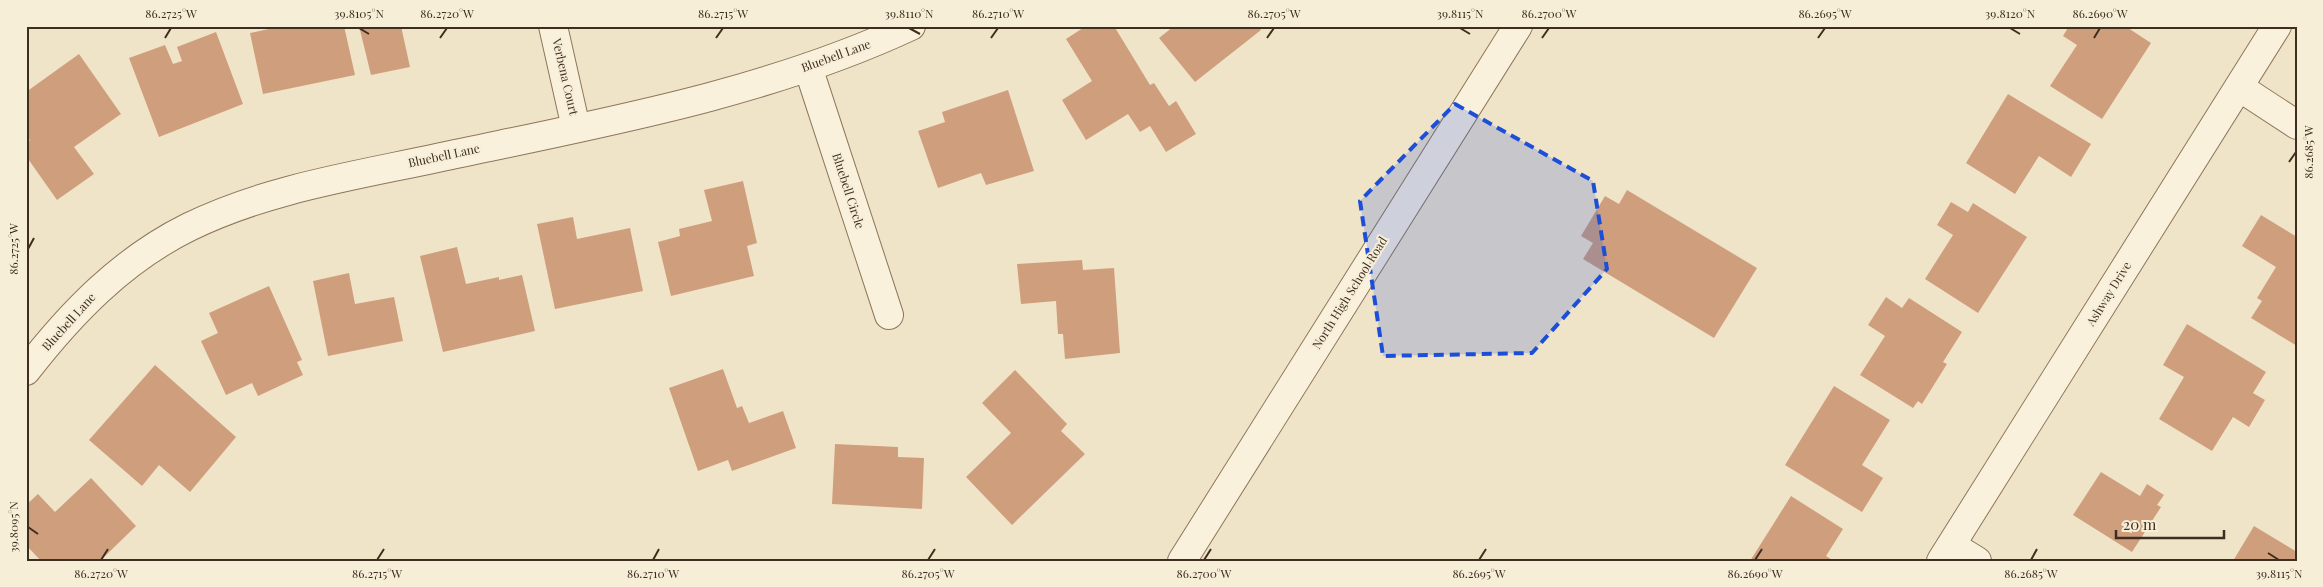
<svg xmlns="http://www.w3.org/2000/svg" width="2323" height="587" font-family="'Playfair Display',serif">
<rect width="100%" height="100%" fill="#f0e4c8"/>
<path fill="#cf9f7d" d="M282 26H344L355 75 263 94 250 33Z
M359 26H401L410 67 371 75Z
M1086 26H1114L1150 85 1154 83 1169 106 1176 101 1196 134 1166 152 1150 126 1140 132 1128 114 1086 140 1062 100 1092 81 1066 39Z
M1174 26H1258L1261 30 1195 82 1159 38Z
M2069 26H2125L2151 43 2102 119 2050 86 2077 45 2063 36Z
M216 32 243 104 159 137 129 58 165 45 173 64 182 61 177 47Z
M79 54 121 114 74 147 94 174 57 200 26 156V142L30 140 26 135V92Z
M1008 90 1034 171 986 185 981 173 938 188 918 131 945 122 942 112Z
M2008 94 2091 144 2071 177 2039 156 2015 194 1966 163Z
M743 181 757 243 747 246 754 276 671 296 658 242 680 236 679 229 712 221 704 190Z
M1627 190 1757 268 1714 338 1583 259 1593 243 1581 236 1605 196 1619 204Z
M1951 202 1968 212 1973 203 2027 237 1978 313 1925 279 1953 235 1937 225Z
M2261 215 2297 237V346L2251 318 2262 301 2257 298 2276 267 2242 246Z
M573 217 577 239 630 228 643 291 555 309 537 224Z
M457 247 466 284 499 277V280L522 275 535 331 443 352 420 256Z
M1082 260 1083 270 1114 268 1120 353 1065 359 1063 334H1058L1056 301 1021 304 1017 264Z
M349 273 355 304 394 297 403 341 328 356 313 281Z
M269 286 302 360 297 362 303 375 258 396 252 383 226 395 201 341 218 333 209 313Z
M1886 297 1902 308 1909 298 1962 332 1943 362 1947 364 1922 404 1918 401 1913 408 1860 375 1885 336 1868 325Z
M2187 324 2266 372 2253 393 2265 400 2249 427 2233 417 2212 451 2159 419 2184 377 2163 365Z
M155 365 236 437 190 492 159 465 142 486 89 440Z
M723 369 737 408 742 406 749 423 783 411 796 448 732 471 728 460 698 471 669 388Z
M1015 370 1067 424 1061 431 1085 454 1012 525 966 477 1011 433 982 403Z
M1834 386 1890 420 1862 465 1883 478 1862 512 1785 465Z
M835 444 898 447V457L924 458 922 509 832 504Z
M2101 472 2140 496 2147 484 2164 495 2157 505 2161 507 2132 552 2073 515Z
M91 478 136 526 100 561H41L26 545V505L38 494 55 512Z
M1791 496 1843 529 1826 556 1834 561H1750Z
M2254 526 2297 552V561H2233Z"/>
<g fill="none" stroke-linecap="round" stroke-linejoin="round">
<defs>
<path id="minor" d="M553 26 576 128
M808 67 889 315
M2239 87 2297 125
M26 371C71 313 122 260 189 227 267 189 353 176 437 158 596 124 763 95 911 26
M1951 545 1977 561
M1182 561 1518 26
M1941 561 2277 26"/>
</defs>
<use href="#minor" stroke="#8d765c" stroke-width="30"/>
<use href="#minor" stroke="#faf1dc" stroke-width="28"/>
</g>
<path fill="#1d4ed8" fill-opacity="0.2" stroke="#1d4ed8" stroke-width="4" stroke-dasharray="10 6" stroke-linejoin="round" d="M1455 104 1593 181 1607 269 1532 353 1383 356 1360 201Z"/>
<path fill="none" stroke="#3d2e20" stroke-width="2" d="M359 28 369 34M909 28 920 34M1460 28 1470 34M2010 28 2020 34M165 38 171 28M440 38 447 28M716 38 723 28M991 38 998 28M1267 38 1274 28M1542 38 1549 28M1818 38 1825 28M2094 38 2100 28M2289 162 2296 152M28 249 34 238M28 527 38 534M2268 553 2279 560M101 560 108 549M377 560 384 549M653 560 659 549M928 560 935 549M1204 560 1211 549M1479 560 1486 549M1755 560 1762 549M2031 560 2037 549"/>
<g text-anchor="middle" stroke-width="4" stroke-linejoin="round" paint-order="stroke">
<g font-size="12" fill="#3d2e20" stroke="#f7eed8">
<text transform="translate(836 56) rotate(-20)" y="4">Bluebell Lane</text>
<text transform="translate(565 77) rotate(77)" y="4">Verbena Court</text>
<text transform="translate(444 156) rotate(-12)" y="4">Bluebell Lane</text>
<text transform="translate(848 191) rotate(72)" y="4">Bluebell Circle</text>
<text transform="translate(1350 293) rotate(-58)" y="4">North High School Road</text>
<text transform="translate(2109 294) rotate(-58)" y="4">Ashway Drive</text>
<text transform="translate(69 322) rotate(-48)" y="4">Bluebell Lane</text>
</g>
</g>
<rect width="2323" height="587" fill="none" stroke="#f7eed8" stroke-width="55"/>
<path d="M2116 530v8h108v-8" fill="none" stroke="#3d2e20" stroke-width="2.5"/>
<text x="2123" y="530" font-size="15" fill="#3d2e20" stroke="#f7eed8" stroke-width="4" paint-order="stroke">20 m</text>
<rect x="28" y="28" width="2268" height="532" fill="none" stroke="#3d2e20" stroke-width="2"/>
<g font-size="12" text-anchor="middle" fill="#3d2e20">
<text x="171" y="18">86.2725°W</text>
<text x="359" y="18">39.8105°N</text>
<text x="447" y="18">86.2720°W</text>
<text x="723" y="18">86.2715°W</text>
<text x="909" y="18">39.8110°N</text>
<text x="998" y="18">86.2710°W</text>
<text x="1274" y="18">86.2705°W</text>
<text x="1460" y="18">39.8115°N</text>
<text x="1549" y="18">86.2700°W</text>
<text x="1825" y="18">86.2695°W</text>
<text x="2010" y="18">39.8120°N</text>
<text x="2100" y="18">86.2690°W</text>
<text transform="translate(2309 152) rotate(-90)" y="4">86.2685°W</text>
<text transform="translate(14 249) rotate(-90)" y="4">86.2725°W</text>
<text transform="translate(14 527) rotate(-90)" y="4">39.8095°N</text>
<text x="101" y="578">86.2720°W</text>
<text x="377" y="578">86.2715°W</text>
<text x="653" y="578">86.2710°W</text>
<text x="928" y="578">86.2705°W</text>
<text x="1204" y="578">86.2700°W</text>
<text x="1479" y="578">86.2695°W</text>
<text x="1755" y="578">86.2690°W</text>
<text x="2031" y="578">86.2685°W</text>
<text x="2279" y="578">39.8115°N</text>
</g>
</svg>
